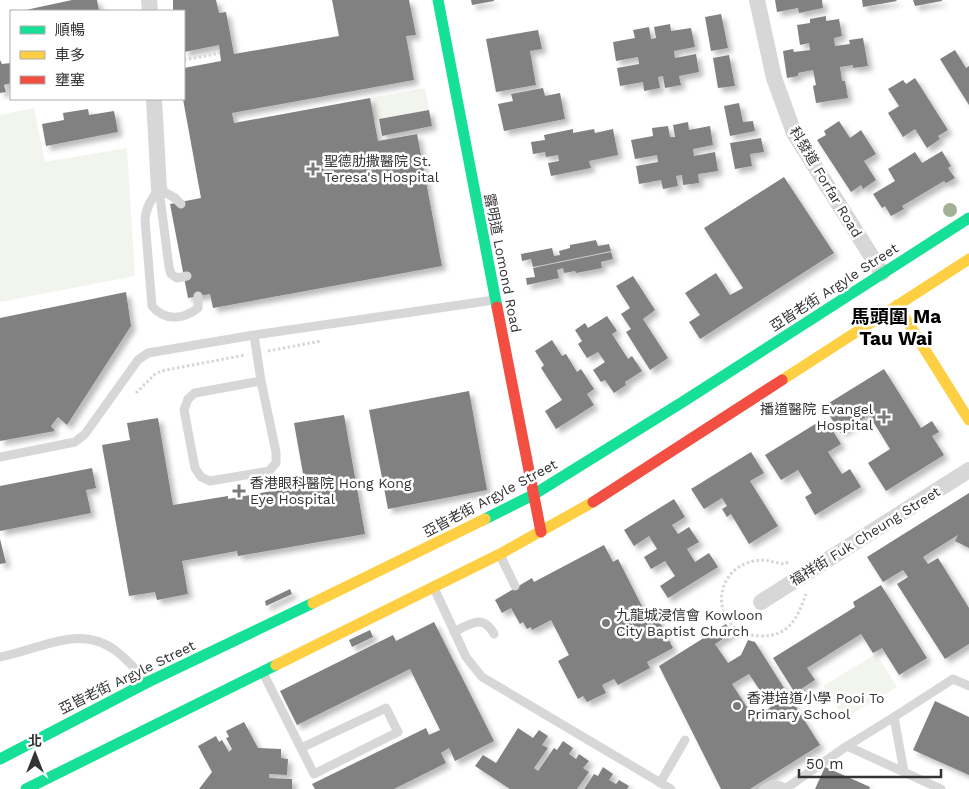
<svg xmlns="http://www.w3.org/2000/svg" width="969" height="789" font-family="'Work Sans','Noto Sans TC',sans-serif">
<defs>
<filter id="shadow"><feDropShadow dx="4.5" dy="4.5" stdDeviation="2.5" flood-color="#0004"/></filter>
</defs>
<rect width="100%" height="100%" fill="#fff"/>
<path fill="#f1f5ed" d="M425 88 429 110 374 120 370 98Z
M34 108 45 162 127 148 135 276 0 302V115Z
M876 654 897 687 844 719 823 686Z"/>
<path fill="#818181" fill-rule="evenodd" filter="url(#shadow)" d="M72 0H97L99 11H21Z
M173 0H216L219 13 226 12 234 54 339 36 332 0H409L416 35 406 36 414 80 232 113 234 123 370 98 378 141 417 134 442 266 213 308 210 294 188 298 170 204 201 198 183 99 184 68 221 61 219 45 184 52V11H173Z
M471 0H494V1L472 5Z
M775 0H822L823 8 799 13 798 8 777 12Z
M862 0H896L897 1 863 7Z
M913 0H942V1L915 6Z
M721 14 728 48 711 51 705 17Z
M826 16V21L839 19 842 36 834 38 835 46 850 44 849 40 863 38 868 66 853 68V65L840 67 842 81H845L848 98 816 103 813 86 816 85 813 70 798 73V76L787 78 783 51 793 49 794 52 810 50 809 43 800 45 797 25 810 23V19Z
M670 24 671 31 691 28 695 47 674 51 675 58 696 54 699 72 679 76 681 85 665 88 663 76 658 77 660 88 644 91 643 82 620 86 617 68 639 64 638 57 616 61 613 42 635 38 633 30 649 27 651 39 656 38 654 27Z
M538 30 542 49 530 51 536 85 496 92 486 39Z
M955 50 966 68 969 66V105L940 59Z
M729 55 735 86 718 88 713 58Z
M0 60 2 64 11 63V83L4 85 6 92 0 93Z
M915 78 948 130 938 136 940 139 927 148 915 129 903 137 888 113 899 106 888 89 903 80 906 84Z
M543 88 545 96 560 93 565 119 504 131 498 104 513 101 511 94Z
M739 103 743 122 753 121 755 131 730 136 724 106Z
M88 109 89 115 114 111 118 132 46 146 42 124 64 120 63 113Z
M429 110 432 126 382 136 379 119Z
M839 121 850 138 861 130 876 154 864 161 876 180 863 189 861 185 851 192 817 140 826 135 824 131Z
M688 122 689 130 710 126 713 145 693 149 694 156 715 152 718 171 698 174 699 183 683 185 682 175 676 176 678 186 663 189 661 180 639 184 636 166 658 162 657 155 635 159 631 140 653 136 652 128 668 126 670 137H675L673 125Z
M573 129V133L594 129 595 133 613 129 618 155 589 161 591 168 551 176 548 163 559 161 558 155 546 157 545 152 533 154 531 142 545 140 544 135Z
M761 138 764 152 750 154 752 166 735 169 730 143Z
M942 151 951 166 948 168 955 178 946 183 944 181 902 206 904 209 891 216 885 206 882 208 873 194 895 181 888 169 915 152 922 163Z
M784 177 834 253 700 339 689 322 700 315 685 293 716 273 730 295 743 288 704 228Z
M596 240 598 246 609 244 611 251 533 267 531 259 522 261 521 254 552 248 554 256 560 255 559 251 570 248V245Z
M611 252 613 259 601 262 602 268 576 273 575 271 564 273 563 268 557 270 559 278 527 285 526 278 535 277 533 268Z
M633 276 655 310 643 319 668 358 650 370 626 332 631 329 621 314 630 308 616 286Z
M126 292 131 326 67 425 58 417 51 426 55 431 0 441V318Z
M607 316 617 331 612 334 628 359 632 356 642 371 625 382 626 385 614 393 605 380 601 382 593 370 605 362 598 352 587 358 578 344 582 341 575 330 585 323 588 328Z
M552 340 562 356 566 354 577 372 581 369 594 389 587 394 594 405 556 429 545 411 562 400 541 368 544 365 535 351Z
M884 369 921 428 932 421 939 432 932 436 944 455 886 491 868 463 890 449 869 415 840 433 824 406Z
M469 391 487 490 388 509 369 410Z
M344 415 365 534 238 556 237 551 182 561 188 594 157 600 155 592 129 596 102 445 130 440 127 423 158 418 173 505 228 496V499L305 485 294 423Z
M825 418 841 444 828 452 842 474 850 469 861 487 815 515 805 497 812 493 798 470 781 480 765 455Z
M751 452 764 473 750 481 778 526 749 544 731 514 727 517 722 509 727 506 722 498 704 509 691 489Z
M92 468 96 488 86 490 91 513 0 531V486Z
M969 493V548L955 541 958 535 923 557 928 564 938 558 969 608V644L945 659 897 584 908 577 903 570 883 582 867 557Z
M674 499 685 517 672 525 678 534 689 527 699 542 687 549 695 562 709 553 718 567 668 598 660 586 675 576 665 561 651 569 644 557 657 549 649 536 634 546 624 530Z
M0 539 6 563 0 564Z
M604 545 613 562 618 559 649 620 657 617 673 648 647 662 650 668 618 685 614 679 602 685 606 693 587 702 583 696 578 699 558 661 569 655 551 620 532 630 531 627 527 629 523 622 520 624 511 608 502 613 495 600 532 578 534 582Z
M881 585 927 658 899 675 882 648 873 653 861 634 807 668 815 680 795 693 773 658 855 607 853 602Z
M290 589 292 594 266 606 265 601Z
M434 622 494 741 455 761 449 748 441 753 446 763 394 789H315L312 784 426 728 429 735 440 730 410 669 297 725 280 691 393 635 396 641Z
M726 624 732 633 715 644 728 663 741 655 748 640 755 642 820 745 750 789H721L659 666ZM749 674 771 707 754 718 732 684Z
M370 630 373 637 352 647 349 640Z
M935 701 969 717V775L913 750Z
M244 722 258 748 281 749V758L288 759 287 775 269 774V778L292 779V789H199L212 772 198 746 216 736 219 742 222 740 229 752 232 749 226 738 229 737 226 731Z
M518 728 533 738 539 730 548 736 542 745 548 748 534 768 538 771 554 748 557 750 563 741 573 748 569 754 576 759 579 754 589 761 583 768 589 772 577 789H510L475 766 483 755 496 763Z
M603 767 613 774 609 780 616 784 619 780 629 786 627 789H584L594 774 598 776Z
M825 767 870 787 869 789H815Z"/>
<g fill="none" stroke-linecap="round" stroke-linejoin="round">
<path stroke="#d6d6d6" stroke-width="3" stroke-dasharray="2.5 2.5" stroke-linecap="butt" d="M184 60 220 53
M268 351 321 341
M136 393 155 374 161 371 245 355
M788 562 785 564C774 563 765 558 754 561 709 570 711 634 759 636 789 637 797 619 806 594"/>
<path stroke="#d7d7d7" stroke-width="9" d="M159 189C151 200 146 207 145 220L152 306C164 321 183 320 198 308V296
M159 189 169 267 171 274 177 278 187 276
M159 189 175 198 181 204
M254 335 261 381 276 452V463L269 471 210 481 201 477 195 468 184 410 188 399 195 393 261 381
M0 457 75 442 85 434 138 360 148 353 254 335 494 300
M501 557 515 586
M434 588 466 657 482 677 671 789
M454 632C470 624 483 613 494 634
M0 657C39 650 79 623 116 651 127 659 137 671 147 681
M264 675 314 774 398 732 386 708 301 748
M847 746 941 789
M904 772 894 717 953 679 969 686
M660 783 685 740
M764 789 773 784 781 786 784 789
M785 789 847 746 894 717"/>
<path stroke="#d7d7d7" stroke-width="16" d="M149 0 150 11
M757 0 774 78 794 133 882 273
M154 99 159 189
M761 602 969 470"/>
<path stroke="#16e098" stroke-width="11" d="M438 0 497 307
M485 519 533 495 681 403 969 218
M0 759 148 682 313 603
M26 789 276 665"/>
<path stroke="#ffcf43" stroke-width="11" d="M897 305 969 420
M782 380 969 259
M313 603 485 519
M276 665 500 554 593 502"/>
<path stroke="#f24e42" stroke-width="11" d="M497 307 541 532
M593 502 782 380"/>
</g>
<circle fill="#a2b095" cx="950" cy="210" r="7"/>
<g fill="#7a7a7a" stroke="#fff" stroke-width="2">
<path d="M310.5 161.5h5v5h5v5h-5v5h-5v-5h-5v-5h5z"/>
<path d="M881.5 409.5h5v5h5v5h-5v5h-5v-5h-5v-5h5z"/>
<path d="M236.5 483.5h5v5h5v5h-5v5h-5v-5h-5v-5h5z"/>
<circle cx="606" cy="623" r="5"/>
<circle cx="737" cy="706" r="5"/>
</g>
<g text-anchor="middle" stroke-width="5" stroke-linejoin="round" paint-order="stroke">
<g font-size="14" fill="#333" stroke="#fff" text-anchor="start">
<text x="324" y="166">聖德肋撒醫院 St.<tspan x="324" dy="16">Teresa's Hospital</tspan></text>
<text x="873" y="414" text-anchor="end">播道醫院 Evangel<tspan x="873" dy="16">Hospital</tspan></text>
<text x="250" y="488">香港眼科醫院 Hong Kong<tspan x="250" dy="16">Eye Hospital</tspan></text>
<text x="616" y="620">九龍城浸信會 Kowloon<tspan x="616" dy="16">City Baptist Church</tspan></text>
<text x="747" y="703">香港培道小學 Pooi To<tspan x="747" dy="16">Primary School</tspan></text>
</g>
<g font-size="14" fill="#333" stroke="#fff">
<text transform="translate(826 182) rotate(59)" y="5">科發道 Forfar Road</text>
<text transform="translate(503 263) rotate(79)" y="5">露明道 Lomond Road</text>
<text transform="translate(834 287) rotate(-33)" y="5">亞皆老街 Argyle Street</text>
<text transform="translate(490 498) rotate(-28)" y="5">亞皆老街 Argyle Street</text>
<text transform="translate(865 536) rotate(-32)" y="5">福祥街 Fuk Cheung Street</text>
<text transform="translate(127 677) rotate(-26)" y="5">亞皆老街 Argyle Street</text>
</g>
<g font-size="19" font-weight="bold" fill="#000" stroke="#fff">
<text x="896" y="323">馬頭圍 Ma<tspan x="896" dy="22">Tau Wai</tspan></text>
</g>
</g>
<rect x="10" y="10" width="175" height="90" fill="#ffffff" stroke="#adadad"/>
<rect x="20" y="26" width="25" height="8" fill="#16e098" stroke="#adadad"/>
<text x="55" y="35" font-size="15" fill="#333333">順暢</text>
<rect x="20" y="51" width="25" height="8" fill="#ffcf43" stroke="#adadad"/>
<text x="55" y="60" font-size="15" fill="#333333">車多</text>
<rect x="20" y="76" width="25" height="8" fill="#f24e42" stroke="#adadad"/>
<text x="55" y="85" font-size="15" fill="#333333">壅塞</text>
<g transform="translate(35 754)" stroke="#ffffff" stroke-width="4" paint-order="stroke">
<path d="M0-4L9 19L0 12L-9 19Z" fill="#333333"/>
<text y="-8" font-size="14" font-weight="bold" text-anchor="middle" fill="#333333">北</text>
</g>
<path d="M799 769v8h142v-8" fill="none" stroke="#333333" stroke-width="2.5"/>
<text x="806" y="769" font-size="15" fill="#333333" stroke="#ffffff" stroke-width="4" paint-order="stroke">50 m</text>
</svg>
